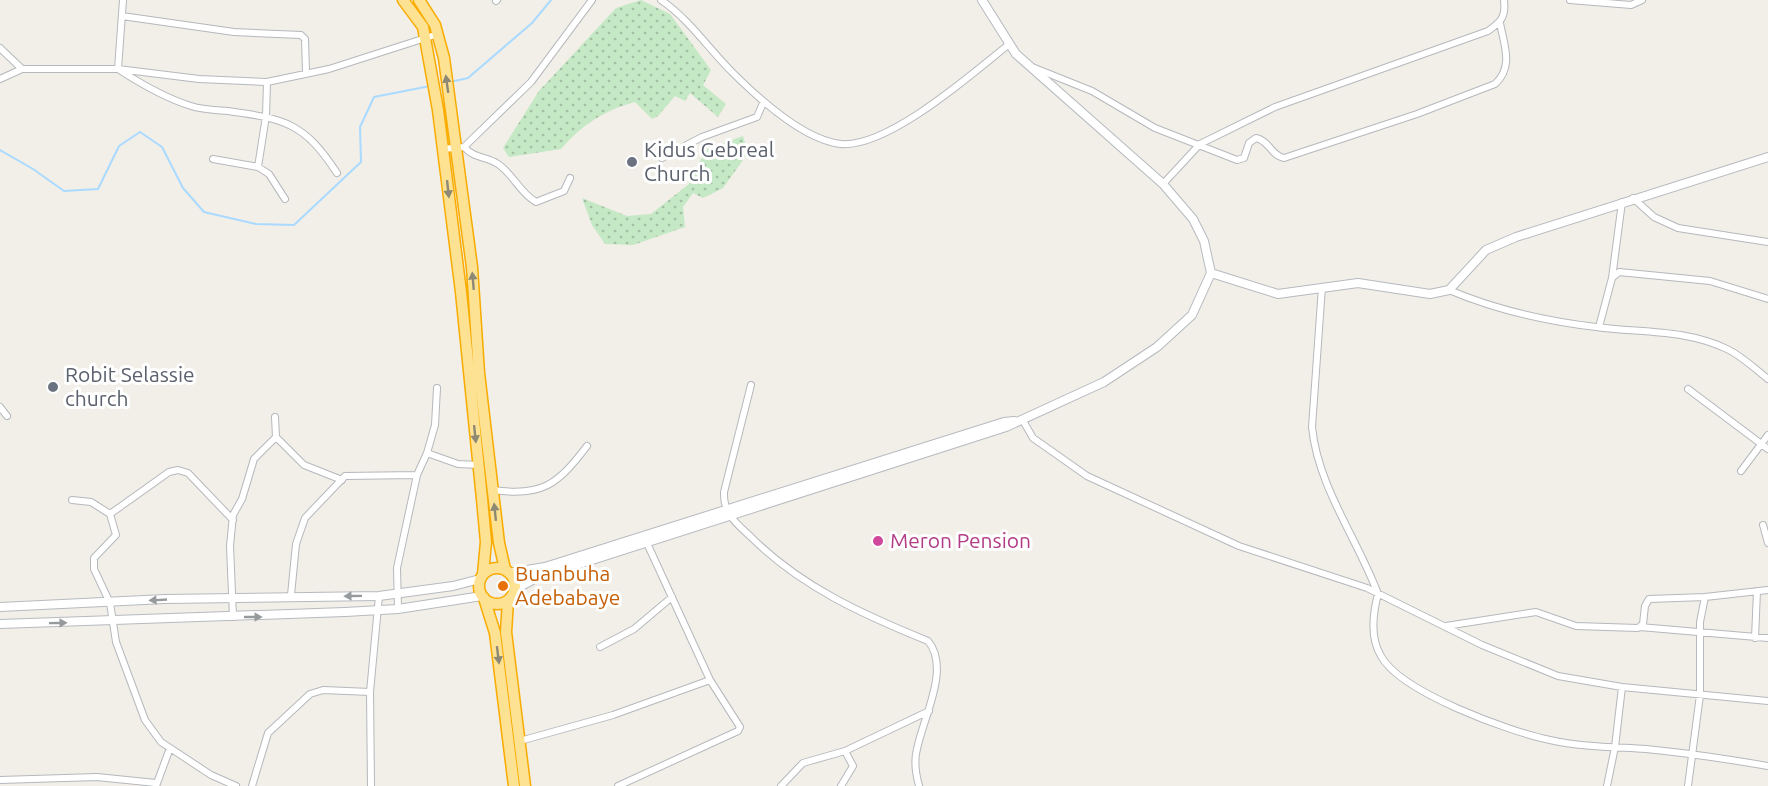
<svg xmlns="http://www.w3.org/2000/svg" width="1768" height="786" font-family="Ubuntu,sans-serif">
<defs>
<pattern id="green-dots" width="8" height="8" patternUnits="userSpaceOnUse" patternTransform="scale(1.5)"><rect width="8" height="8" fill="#c5e8c5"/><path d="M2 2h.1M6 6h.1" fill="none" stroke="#a3c0a4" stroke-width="1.8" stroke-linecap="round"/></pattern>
</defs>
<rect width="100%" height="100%" fill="#f1efe8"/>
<path fill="url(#green-dots)" d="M641 0 670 14 711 70 703 85 726 104 718 117 690 93 685 101 675 96 658 116 652 119 635 102C605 110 581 125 561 149L509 157 503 148 539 91 616 8Z
M743 136 748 153 723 188 703 198 693 193 683 207 685 227 633 245 605 244 592 225 582 198 627 216 651 214 689 184 706 149Z"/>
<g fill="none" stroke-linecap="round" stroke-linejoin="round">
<path stroke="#aadaff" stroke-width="2" d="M450 82 468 78 532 23 551 0
M0 150 33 169 64 191 98 189 119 146 140 132 162 147 183 188 204 212 256 224 294 225 361 162 360 127 374 97 430 86"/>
<defs>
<path id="street" d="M123 0 118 69C141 84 165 98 191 106 203 110 216 110 228 111 286 119 304 123 337 173
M661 0C689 19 708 48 732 72 757 97 803 140 841 144 888 148 972 74 1008 45
M1570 0 1631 5 1642 0
M496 1 497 0
M122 16 234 32 301 35 305 39 306 72
M0 48 22 69
M1032 67 1092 91 1155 128 1237 160 1244 158 1249 143 1256 138C1270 141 1271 156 1284 158L1417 114 1495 84C1514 67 1504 45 1500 23
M0 79 22 69H118L199 79 267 82 329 69 438 34
M464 147C475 159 486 156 498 164 513 174 520 193 536 202L564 191 570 178
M443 149 464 147 531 82 592 0
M662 158 702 137 757 117 763 103
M213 159 258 167 269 174 285 199
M258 167 266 116 267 82
M1163 184 1200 144 1275 107 1488 31C1501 22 1506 17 1504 0
M1633 198 1654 217 1678 228 1768 242
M1612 278 1619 272 1710 281 1768 299
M1322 287 1312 427C1318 487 1357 538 1378 594 1373 613 1370 638 1381 656 1400 692 1510 732 1550 740 1581 747 1614 747 1646 749 1687 753 1727 759 1768 766
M1449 290C1496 310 1546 321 1596 327 1641 333 1685 329 1727 349 1742 356 1755 369 1768 379
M1599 327 1612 278 1622 202
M751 385 724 492C723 514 736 523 751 537 801 587 864 615 928 641 951 668 923 718 917 749 914 760 916 775 919 786
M1688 389 1768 449
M0 407 7 416
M1022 419 1033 438 1087 476 1239 546 1367 588 1482 645 1558 676 1622 687 1768 701
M276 437 304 465 342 480
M427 453 458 464 479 465
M1741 471 1768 435
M493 490C543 497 558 484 587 446
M72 500 91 502 110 514
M233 520 188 473 178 470 169 472 110 514 116 535 94 558V569L110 603 116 642 145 720 161 742 211 775 236 786
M1763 525 1768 543
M291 595 296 544 305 518 345 476 417 475
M398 609 397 568 417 475 427 453 435 425 437 388
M233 617 230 546 233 515 242 499 254 459 276 437 275 417
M1446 626 1536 612 1576 626 1638 628 1643 624 1645 606 1649 599 1705 597
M1640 627 1768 638
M1755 638 1757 591
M600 647 634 629 672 597
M520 741 613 715 710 680
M845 751 929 711
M0 780 97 777 156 783
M156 786 170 748
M252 786 268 733 310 694 323 690 370 692
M371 786 370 692 379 596
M618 786 738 731 740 727 710 680 646 541
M781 786 803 763 845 751 853 766 841 786
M1607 786 1615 747 1622 687
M1688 786 1700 695V622L1705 597 1768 590"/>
<path id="secondary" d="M1211 273 1278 294 1358 283 1430 294 1449 290 1486 250 1516 237 1768 157
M509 573 545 567 1004 422 1014 421
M514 590 536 578 1006 427 1104 382 1157 347 1192 315 1211 273 1204 241 1193 219 1163 184 1016 54 982 0
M0 607 165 599 379 596 453 586 480 579
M0 624 345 612 398 609 482 596"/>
<path id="highway" d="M403 0 423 27 438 110 461 292 482 499 486 542 483 574
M419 0 435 25 444 58 472 267 479 373 499 543 505 569
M479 586a18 18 0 1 1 36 0a18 18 0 1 1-36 0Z
M484 598 495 633 514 786
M508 600 506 632 525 786"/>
</defs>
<use href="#street" stroke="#b5b8bc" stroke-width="8"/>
<use href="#secondary" stroke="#b6babf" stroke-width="10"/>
<use href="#highway" stroke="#f9ab00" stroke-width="13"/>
<use href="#street" stroke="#fff" stroke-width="6"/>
<use href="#secondary" stroke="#fff" stroke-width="8"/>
<use href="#highway" stroke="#fde293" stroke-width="10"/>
</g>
<defs><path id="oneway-solid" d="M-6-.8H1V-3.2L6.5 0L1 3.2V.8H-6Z" transform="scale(1.5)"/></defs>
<g fill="#8e8975">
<use href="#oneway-solid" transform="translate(447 84) rotate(-98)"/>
<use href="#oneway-solid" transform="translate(448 189) rotate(84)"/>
<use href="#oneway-solid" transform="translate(473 281) rotate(-95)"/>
<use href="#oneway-solid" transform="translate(475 434) rotate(84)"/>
<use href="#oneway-solid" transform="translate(495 512) rotate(-96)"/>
<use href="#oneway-solid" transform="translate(498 655) rotate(83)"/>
</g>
<g fill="#979a9d">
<use href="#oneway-solid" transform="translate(353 596) rotate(179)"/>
<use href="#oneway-solid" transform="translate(158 600) rotate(177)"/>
<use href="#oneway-solid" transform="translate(253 617)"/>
<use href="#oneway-solid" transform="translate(58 623) rotate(-1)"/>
</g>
<g fill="#6b7280" stroke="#fff" stroke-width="2">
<circle cx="632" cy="162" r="6"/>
<circle cx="53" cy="387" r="6"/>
</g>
<circle fill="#d1479c" stroke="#fff" stroke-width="2" cx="878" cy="541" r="6"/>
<circle fill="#e8710a" stroke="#fff" stroke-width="2" cx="503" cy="586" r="6"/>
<g text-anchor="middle" stroke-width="6" stroke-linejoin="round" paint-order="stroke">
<g font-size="21" fill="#5b616d" stroke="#fff" text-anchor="start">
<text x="644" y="157">Kidus Gebreal<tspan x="644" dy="24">Church</tspan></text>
<text x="65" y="382">Robit Selassie<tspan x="65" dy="24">church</tspan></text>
</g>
<g font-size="21" fill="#b23c85" stroke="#fff" text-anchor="start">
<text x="890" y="548">Meron Pension</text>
</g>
<g font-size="21" fill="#c56008" stroke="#fff" text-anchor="start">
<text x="515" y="581">Buanbuha<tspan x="515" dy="24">Adebabaye</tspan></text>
</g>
</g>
</svg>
